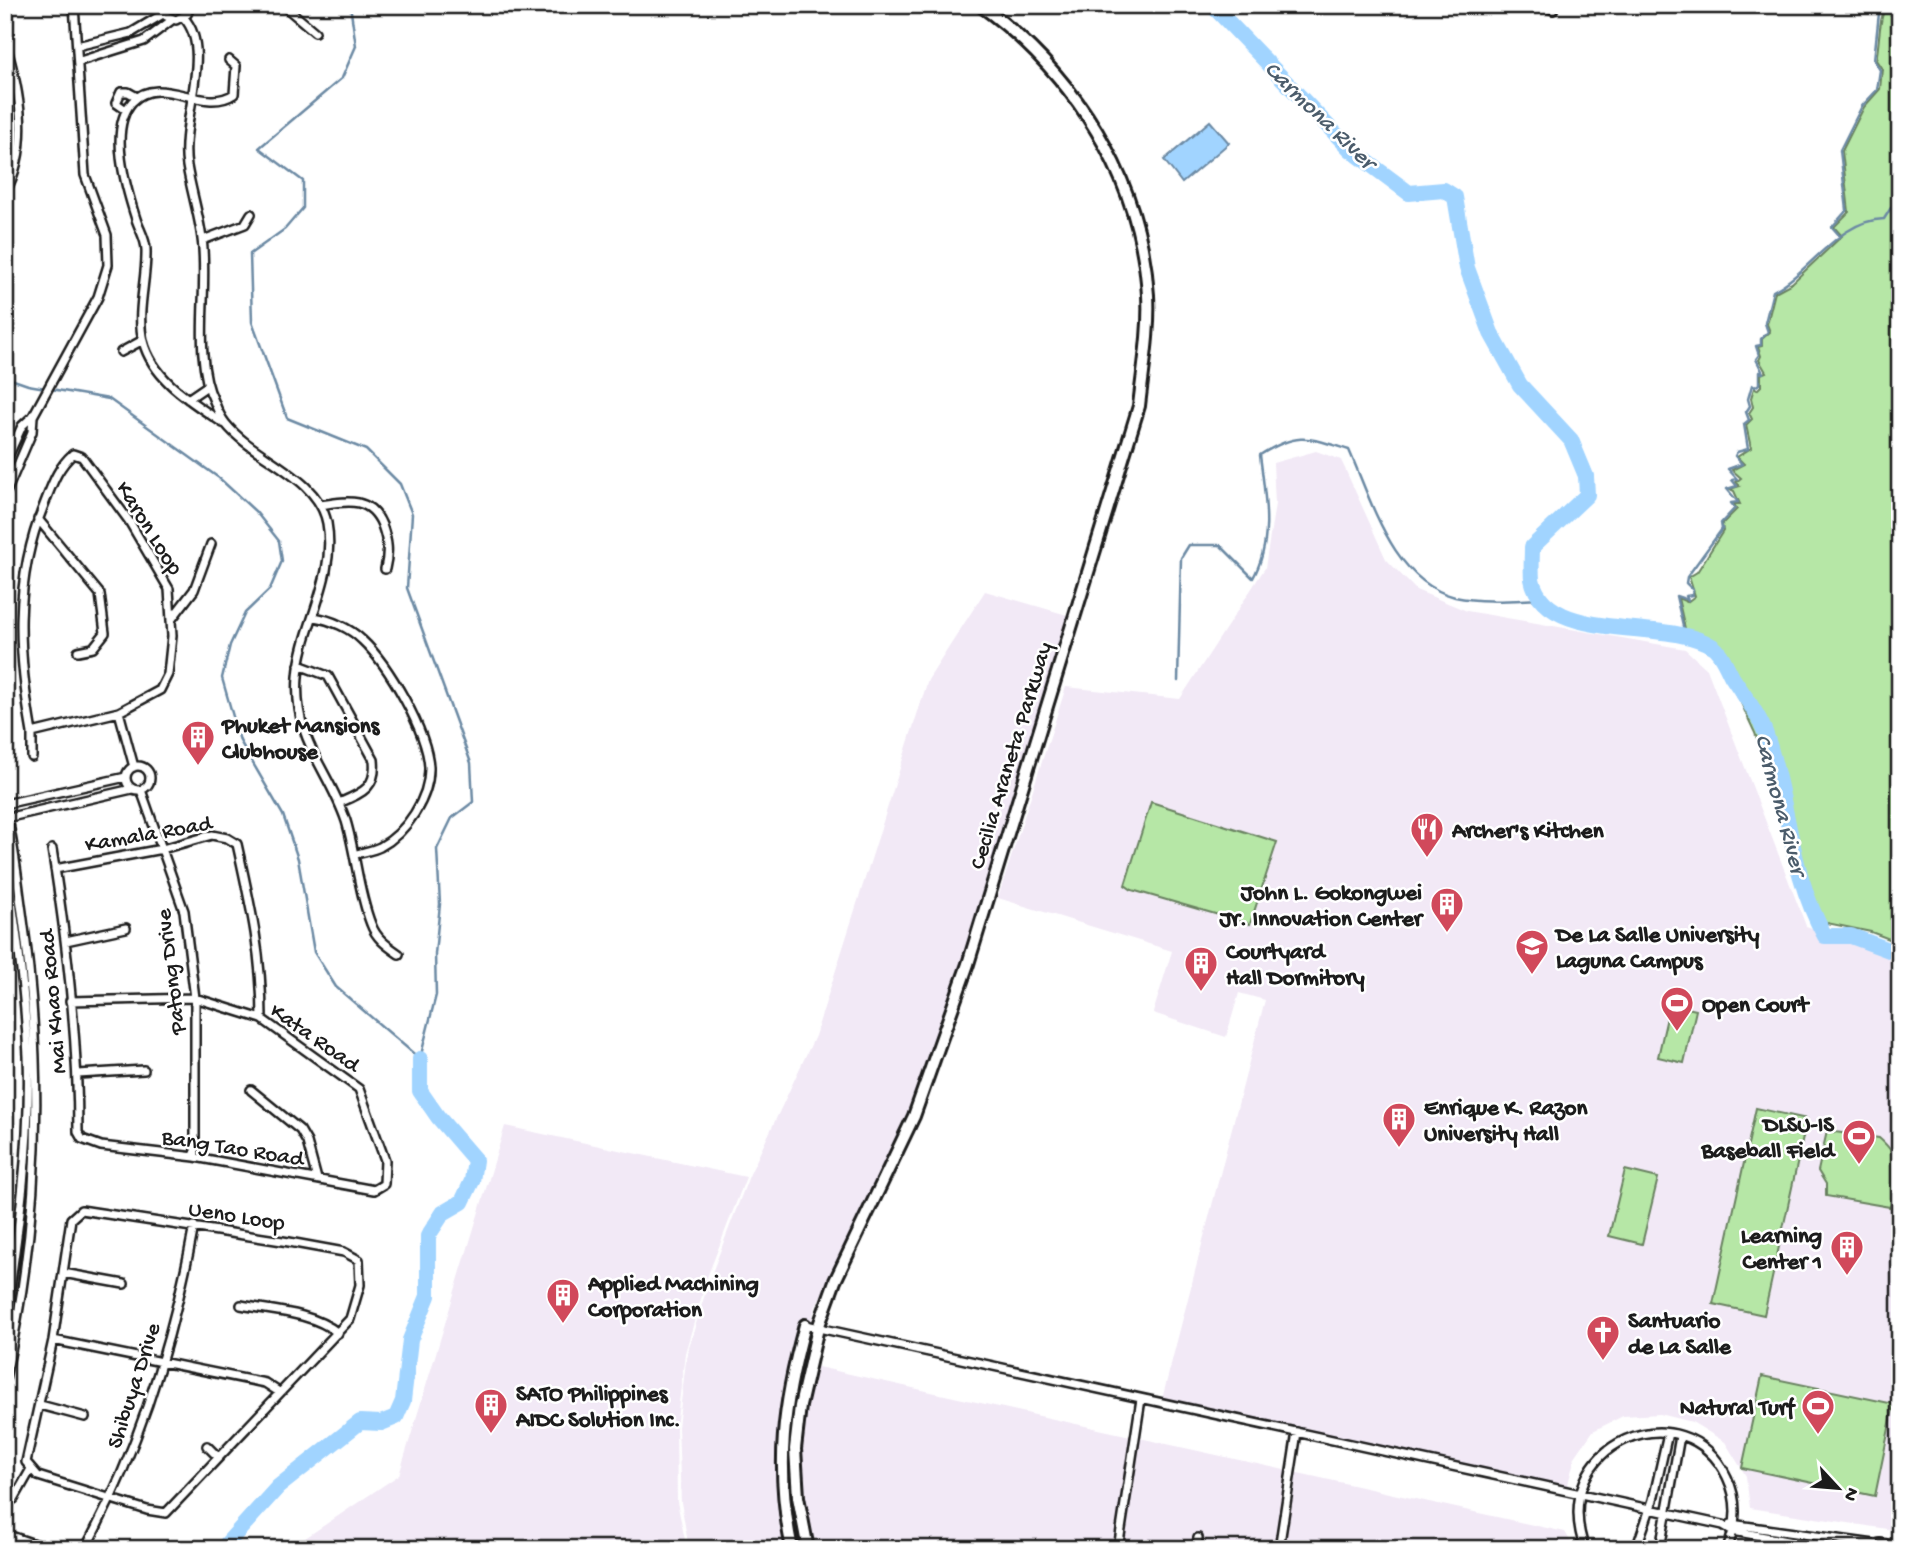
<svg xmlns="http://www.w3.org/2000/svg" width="1905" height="1554" font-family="'Gochi Hand',sans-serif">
<rect width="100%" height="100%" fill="#fff"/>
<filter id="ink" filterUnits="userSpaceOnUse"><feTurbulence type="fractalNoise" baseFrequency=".0143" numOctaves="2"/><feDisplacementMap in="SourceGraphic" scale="14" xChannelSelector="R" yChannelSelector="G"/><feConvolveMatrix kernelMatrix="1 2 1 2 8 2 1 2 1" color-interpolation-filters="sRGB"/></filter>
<g filter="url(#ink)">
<path fill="#f2e9f6" d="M1316 451 1341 460 1386 559 1416 590 1467 611 1685 649 1707 669 1806 926 1900 959V1531L1750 1508 1746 1476 1725 1442 1692 1422 1660 1414 1623 1416 1593 1431 1575 1457 1566 1492 1297 1432 1160 1407 1265 1000 1239 993 1226 1037 1153 1013 1172 951 998 898 1066 687 1180 699 1265 568 1275 504 1273 463Z
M985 591 1067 615 977 920 941 1021 904 1124 815 1308 800 1363 1565 1532 1575 1549H689L681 1502 678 1427 687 1353 710 1278 749 1176 815 1036 928 680Z
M505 1126 746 1177 708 1275 685 1353 676 1428 677 1502 687 1549H289L399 1475Z"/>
<path fill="#b6e7a6" stroke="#698261" stroke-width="2" d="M1886 5H1900V943L1871 932 1817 921 1755 733 1715 647 1686 633 1678 598 1687 602 1695 596 1689 577 1697 572 1723 531 1722 524 1737 509 1734 504H1740L1734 491 1730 489 1740 486 1736 482 1741 478 1732 470 1744 464 1737 457 1751 448 1746 425 1752 419 1749 413 1753 407 1751 398 1754 388 1757 390 1761 386V374L1766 372 1759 360 1761 356 1758 347 1762 346V339L1770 332 1767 324 1775 292 1792 283 1842 236 1834 227 1849 212 1842 151 1864 107 1880 89 1882 69 1876 60C1880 42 1878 21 1886 5Z
M1151 802 1277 842 1250 924 1132 890 1125 885Z
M1670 1004 1696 1010 1684 1063 1658 1057Z
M1756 1108 1807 1119 1764 1315 1713 1304Z
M1827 1131 1879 1138C1905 1160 1899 1177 1890 1207L1826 1196V1184L1818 1171Z
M1625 1170 1658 1178 1642 1244 1609 1236Z
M1762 1376 1894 1404 1875 1496 1742 1468Z"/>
<path fill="#a1d4ff" stroke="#6c8aa4" stroke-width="2" d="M1210 121 1229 143 1182 183 1164 160Z"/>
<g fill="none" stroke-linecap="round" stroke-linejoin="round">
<path stroke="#6c8aa4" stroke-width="2.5" d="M1839 235 1832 227 1847 210 1840 150 1862 106 1877 90 1880 70 1874 60 1879 13 1884 5
M5 377 28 385 109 399 219 478 256 512 279 541 282 561 270 589 245 613 230 645 222 678 240 741 283 815 298 859 314 952 336 987 420 1059 436 995 435 954 440 904 437 849 452 818 473 802 471 763 407 588 412 514 400 484 366 450 287 418 252 322 250 254 285 229 303 208V181L259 148 342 78 356 46 350 5
M1685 635 1676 596 1688 600 1686 596 1692 595 1693 590 1686 583 1687 577 1722 529 1721 523 1735 508 1731 503 1738 502 1727 489 1737 486 1732 480 1737 479 1728 469 1742 464 1735 456 1737 452 1748 449 1744 424 1749 420 1746 412 1750 406 1748 399 1752 385 1755 387 1759 384V372L1763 373 1756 359 1759 355 1756 346 1761 345V339L1768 332 1765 323 1773 291C1812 271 1838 220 1884 219L1894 203 1900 201
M1178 681 1181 558 1189 545H1220L1253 578C1274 540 1265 496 1260 455 1298 431 1308 437 1349 450 1372 502 1393 581 1455 597 1483 603 1513 600 1541 599"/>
<path stroke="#a1d4ff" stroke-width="16" d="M1212 5 1350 149 1409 193 1444 190 1455 197 1467 268 1491 333 1520 385 1571 440 1586 476 1587 495 1532 547C1532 557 1531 569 1532 579 1545 645 1667 617 1712 646 1721 651 1727 668 1732 677 1743 694 1758 713 1765 732 1789 800 1789 872 1825 936H1851L1900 954
M222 1549 278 1487 360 1422 381 1423 396 1417 403 1401 410 1340 428 1296V1236L443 1213 462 1202 472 1181 475 1160 438 1117 420 1091V1059"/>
<defs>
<path id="street" d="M161 5 166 16 176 20 187 14 191 5
M283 5 315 32
M1544 5 1553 10
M184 18C214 50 179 123 187 166 191 190 199 215 202 239 209 287 192 357 214 401 217 409 221 418 226 424 253 458 318 476 327 523 337 579 302 624 298 677 293 740 328 768 346 821 356 854 358 891 371 924 376 938 386 945 399 954
M5 42C20 91 31 146 5 193
M77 46 131 33 163 14
M80 61 144 41 172 20
M126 110 116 103 121 92H128L137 97
M203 240 245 224 251 214
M121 352 143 340
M188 399 207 386
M223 423C192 402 153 380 143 341 136 312 147 279 146 250 146 239 139 229 136 219 126 188 108 129 132 102 160 72 203 115 234 94L236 66 229 60
M73 454 82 457 129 521 169 589 172 636 168 674 160 690 119 712 32 733C18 654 13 581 44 505 52 485 57 468 73 454Z
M5 463 22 426 33 416 98 297 108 265 107 235 85 175 74 5
M5 495 32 432 33 416
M320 505C347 501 370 496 382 525 388 542 389 552 385 569
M38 519 100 594 105 633 93 648 78 651
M314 617C331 620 350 628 362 640 388 664 427 731 429 767 430 798 406 833 380 847 372 851 362 852 354 855
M171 620 194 590 211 544
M299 665 328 676 374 760C377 788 362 793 339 803
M119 712 134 767
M32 733V757
M126 778a12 12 0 1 1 24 0a12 12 0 1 1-24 0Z
M141 790 184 911 195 998V1157
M5 804 126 777
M5 807C14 841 17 877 22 912 44 1067 40 1226 5 1379
M6 818 132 789
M52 849C67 942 78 1037 78 1132L82 1139 101 1146 195 1157 374 1190 384 1184 385 1160 359 1089 262 1019 195 998 70 1001
M5 854C15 921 25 988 28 1056 31 1145 18 1234 5 1322
M55 869 162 849 212 835 227 838 237 844C251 907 262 955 262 1019
M66 941 126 928
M78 1074 144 1070
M251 1090 300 1130 307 1142 317 1179
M81 1210 289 1242 344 1252 359 1260 360 1285 350 1319 166 1513 147 1510 38 1476 26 1462 53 1340 71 1219Z
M63 1273 124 1284
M241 1305C272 1311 312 1312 338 1333
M805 1325 1723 1525 1733 1531 1830 1549
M53 1340 265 1383 279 1392
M40 1405 85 1417
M207 1446 218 1457
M14 1499 31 1469
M1731 1524 1874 1544
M5 1534 49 1549
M1279 1545 1299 1549
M5 1546 13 1549
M85 1549C140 1448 173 1339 194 1226
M1118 1549 1141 1399
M1196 1549 1198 1538
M1279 1549 1297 1432
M1585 1549C1546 1442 1685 1388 1727 1477 1738 1500 1737 1525 1727 1549
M1636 1549 1653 1500 1668 1433
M1660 1549 1680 1436"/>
<path id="secondary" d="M792 1549C775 1467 783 1405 805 1325
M808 1549 798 1497 795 1449 800 1406 818 1328 835 1281 914 1116 968 964 1139 406C1143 369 1150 332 1148 295 1141 177 1074 73 980 5
M1865 1549 1880 1545 1900 1548"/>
</defs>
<use href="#street" stroke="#1c1c1c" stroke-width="12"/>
<use href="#secondary" stroke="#1c1c1c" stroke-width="16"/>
<use href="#street" stroke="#fff" stroke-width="7"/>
<use href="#secondary" stroke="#fff" stroke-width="10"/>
</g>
</g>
<defs>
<symbol id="building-pin" viewBox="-11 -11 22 30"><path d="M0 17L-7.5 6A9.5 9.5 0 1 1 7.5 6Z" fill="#d1495b" stroke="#fff"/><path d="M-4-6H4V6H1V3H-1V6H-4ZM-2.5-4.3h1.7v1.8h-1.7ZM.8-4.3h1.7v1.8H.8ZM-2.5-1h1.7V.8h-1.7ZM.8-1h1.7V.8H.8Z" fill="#fff"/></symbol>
<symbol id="restaurant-pin" viewBox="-11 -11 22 30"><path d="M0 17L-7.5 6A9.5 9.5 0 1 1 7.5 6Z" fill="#d1495b" stroke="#fff"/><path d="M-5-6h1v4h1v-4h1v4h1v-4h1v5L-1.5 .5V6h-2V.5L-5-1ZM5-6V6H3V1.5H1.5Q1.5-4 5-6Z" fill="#fff"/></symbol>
<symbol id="university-pin" viewBox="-11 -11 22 30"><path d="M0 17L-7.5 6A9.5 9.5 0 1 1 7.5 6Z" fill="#d1495b" stroke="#fff"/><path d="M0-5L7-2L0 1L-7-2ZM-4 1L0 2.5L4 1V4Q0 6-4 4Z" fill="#fff"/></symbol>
<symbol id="stadium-pin" viewBox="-11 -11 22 30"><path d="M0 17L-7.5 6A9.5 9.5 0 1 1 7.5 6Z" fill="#d1495b" stroke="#fff"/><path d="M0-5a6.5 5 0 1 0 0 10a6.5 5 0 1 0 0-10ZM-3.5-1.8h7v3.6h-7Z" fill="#fff"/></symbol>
<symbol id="church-pin" viewBox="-11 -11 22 30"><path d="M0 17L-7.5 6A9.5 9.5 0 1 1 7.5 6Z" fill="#d1495b" stroke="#fff"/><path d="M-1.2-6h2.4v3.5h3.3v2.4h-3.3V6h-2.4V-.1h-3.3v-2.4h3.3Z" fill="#fff"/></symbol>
</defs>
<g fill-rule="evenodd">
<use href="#building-pin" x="179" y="718" width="38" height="52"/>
<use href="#restaurant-pin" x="1408" y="810" width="38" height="52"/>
<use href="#building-pin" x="1428" y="885" width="38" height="52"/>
<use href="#university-pin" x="1513" y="927" width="38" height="52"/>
<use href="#building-pin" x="1182" y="944" width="38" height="52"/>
<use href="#stadium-pin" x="1658" y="984" width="38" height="52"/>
<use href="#building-pin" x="1380" y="1100" width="38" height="52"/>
<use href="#stadium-pin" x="1840" y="1117" width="38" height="52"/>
<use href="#building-pin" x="1828" y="1228" width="38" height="52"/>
<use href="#building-pin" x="544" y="1276" width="38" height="52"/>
<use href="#church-pin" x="1584" y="1313" width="38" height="52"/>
<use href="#building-pin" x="472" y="1386" width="38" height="52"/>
<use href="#stadium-pin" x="1799" y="1387" width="38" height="52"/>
</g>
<g text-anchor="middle" stroke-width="5" stroke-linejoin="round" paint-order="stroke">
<g font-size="23" fill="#1c1c1c" stroke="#fff">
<text transform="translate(151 527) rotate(58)" y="8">Karon Loop</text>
<text transform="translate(1009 755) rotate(-73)" y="8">Cecilia Araneta Parkway</text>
<text transform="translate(148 832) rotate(-10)" y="8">Kamala Road</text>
<text transform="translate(169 972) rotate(-97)" y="8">Patong Drive</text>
<text transform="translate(51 1002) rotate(-95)" y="8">Mai Khao Road</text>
<text transform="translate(316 1036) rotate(35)" y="8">Kata Road</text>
<text transform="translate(233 1146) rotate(9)" y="8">Bang Tao Road</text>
<text transform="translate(237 1214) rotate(9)" y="8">Ueno Loop</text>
<text transform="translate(132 1385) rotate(-72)" y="8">Shibuya Drive</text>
</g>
<g font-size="23" font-weight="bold" fill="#1c1c1c" stroke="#fff" text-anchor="start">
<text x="222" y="732">Phuket Mansions<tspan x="222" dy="26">Clubhouse</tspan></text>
<text x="1452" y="837">Archer's Kitchen</text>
<text x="1422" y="899" text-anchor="end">John L. Gokongwei<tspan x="1422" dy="26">Jr. Innovation Center</tspan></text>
<text x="1556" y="941">De La Salle University<tspan x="1556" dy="26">Laguna Campus</tspan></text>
<text x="1226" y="958">Courtyard<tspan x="1226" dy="26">Hall Dormitory</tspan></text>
<text x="1702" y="1011">Open Court</text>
<text x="1424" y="1114">Enrique K. Razon<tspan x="1424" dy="26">University Hall</tspan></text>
<text x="1834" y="1131" text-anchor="end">DLSU-IS<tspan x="1834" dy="26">Baseball Field</tspan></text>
<text x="1822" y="1242" text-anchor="end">Learning<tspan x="1822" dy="26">Center 1</tspan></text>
<text x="588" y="1290">Applied Machining<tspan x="588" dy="26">Corporation</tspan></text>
<text x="1628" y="1327">Santuario<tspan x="1628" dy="26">de La Salle</tspan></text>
<text x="516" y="1400">SATO Philippines<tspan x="516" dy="26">AIDC Solution Inc.</tspan></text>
<text x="1794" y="1414" text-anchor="end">Natural Turf</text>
</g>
<g font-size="24" font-style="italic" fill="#4b5c6b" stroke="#fff">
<text transform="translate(1321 114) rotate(44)" y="8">Carmona River</text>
<text transform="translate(1782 804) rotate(75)" y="8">Carmona River</text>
</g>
</g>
<rect width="1905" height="1554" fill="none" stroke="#fff" stroke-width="28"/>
<rect x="14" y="14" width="1877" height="1526" fill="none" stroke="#1c1c1c" stroke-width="2.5" filter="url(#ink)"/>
<g transform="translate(1838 1488) rotate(116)" stroke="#ffffff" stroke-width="5" paint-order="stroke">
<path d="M0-5L12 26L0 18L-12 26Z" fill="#1c1c1c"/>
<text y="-10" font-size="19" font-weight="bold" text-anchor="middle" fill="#1c1c1c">N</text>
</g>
</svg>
